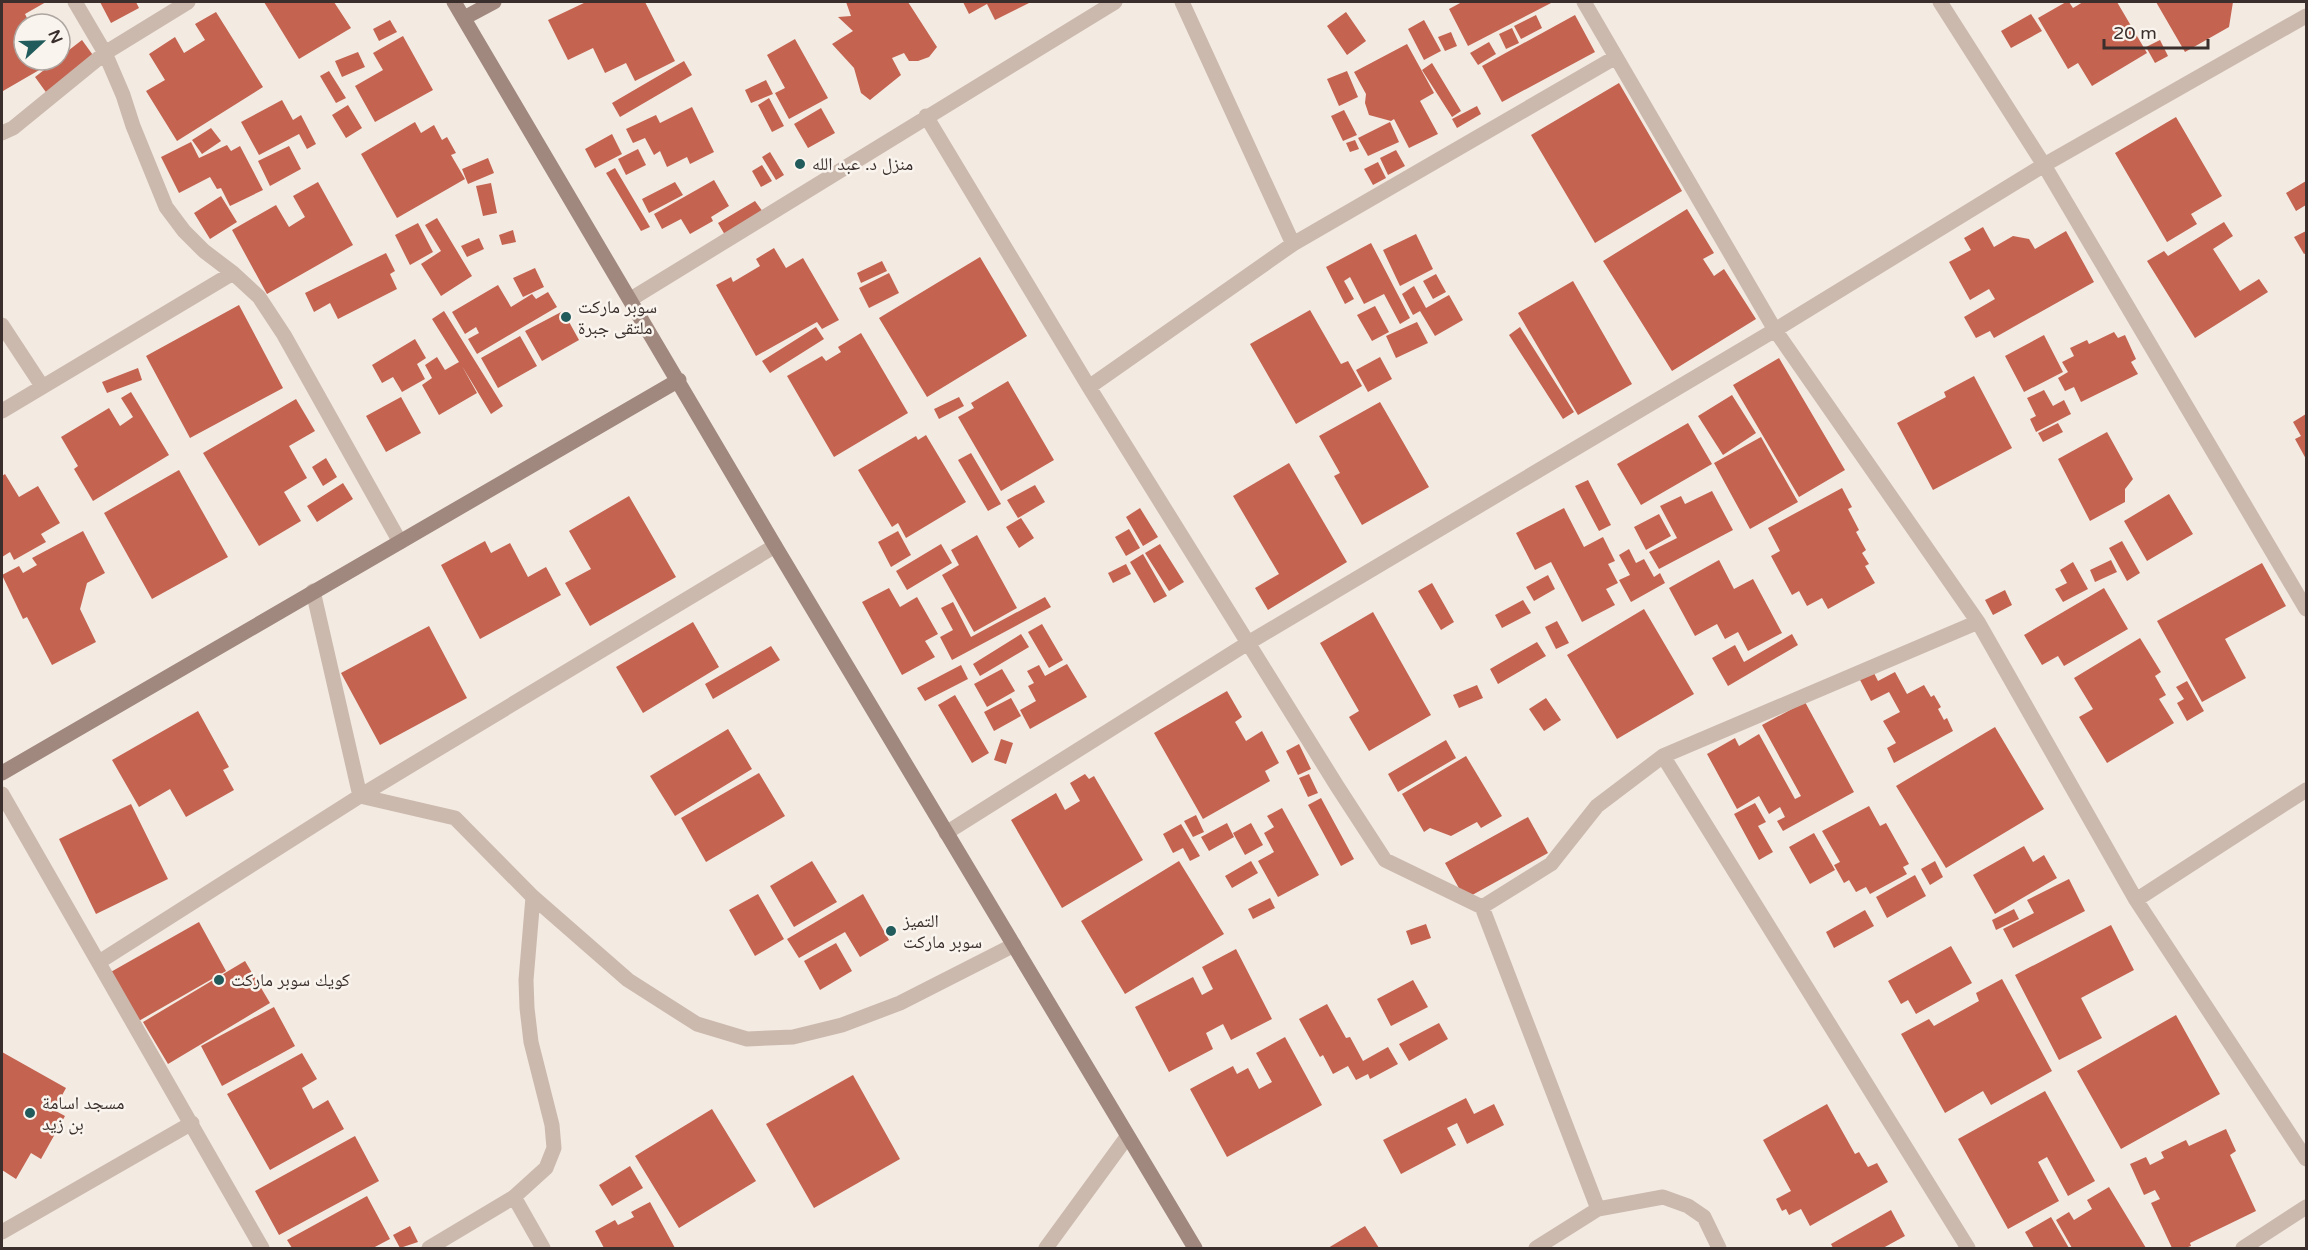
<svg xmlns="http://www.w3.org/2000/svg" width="2308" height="1250" font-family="'Varela Round','Noto Naskh Arabic',sans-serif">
<rect width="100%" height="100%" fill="#f3eae2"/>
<path fill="#c36350" d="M2 2H46L25 14 30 24H24V60H52L53 62 3 91 2 87Z
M100 2H136L139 8 111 23Z
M264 2H334L351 28 299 59Z
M586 2H645L675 61 635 81 626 63 605 73 593 48 568 60 548 20Z
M846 2H908L937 47 929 57 918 61H909L904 53 892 58 901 75 870 100 861 93 854 68 832 44 853 31 838 17 851 16Z
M963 2H1031L995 20 987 4 969 14Z
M1462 2H1553L1468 46 1449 9Z
M2066 2H2069L2073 8 2083 2H2117L2147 53 2092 86 2078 63 2068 69 2038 18Z
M2156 2H2233L2229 27 2185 52Z
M216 12 263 87 177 141 146 91 165 80 149 54 175 37 184 53 205 40 195 24Z
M1346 12 1366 41 1347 55 1327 26Z
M2031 14 2042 31 2011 48 2001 31Z
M1536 15 1542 28 1521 39 1514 26Z
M1575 15 1595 52 1502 102 1482 66Z
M390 20 397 32 379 41 373 29Z
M1424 20 1441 51 1424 60 1408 29Z
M1512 28 1519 43 1506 49 1499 34Z
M1451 32 1457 46 1445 51 1438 37Z
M403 36 433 90 375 122 355 86 383 70 373 53Z
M795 39 828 98 789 119 775 93 785 88 767 55Z
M82 40 95 58 48 95 35 77 57 60H60V57Z
M2160 40 2168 56 2155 63 2146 47Z
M1489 42 1496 54 1478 65 1470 53Z
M1407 44 1434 93 1420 101 1438 134 1409 148 1394 119 1391 121 1369 115 1365 103 1366 94 1354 72Z
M358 52 365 67 342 77 335 61Z
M684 61 692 75 620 117 612 103Z
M1432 63 1461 111 1452 117 1422 70Z
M329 71 346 98 336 103 320 76Z
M1347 71 1358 97 1339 106 1327 79Z
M766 80 773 94 751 103 745 90Z
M1619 83 1682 191 1595 243 1531 135Z
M769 98 784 126 772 132 758 105Z
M282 100 293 120 301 115 316 144 307 149 299 134 259 155 241 122Z
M348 105 362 128 346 138 332 115Z
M1477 106 1481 114 1457 128 1452 119Z
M692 107 714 152 690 164 687 157 667 167 660 151 654 155 645 138 633 143 626 129 656 115 660 123Z
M821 108 835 133 808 148 794 124Z
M1344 110 1357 135 1343 141 1331 116Z
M2176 117 2222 196 2191 214 2197 224 2167 242 2115 153Z
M415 122 421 133 434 125 442 140 447 137 456 153 451 155 465 179 397 218 361 154Z
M1390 122 1399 142 1368 156 1358 138Z
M211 128 221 141 202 154 192 140Z
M612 134 622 154 595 168 585 149Z
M1355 140 1359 149 1350 152 1346 143Z
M191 142 199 158 227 145 231 151 240 146 263 190 230 206 221 188 217 189 210 177 179 193 161 157Z
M289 146 301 169 270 186 258 161Z
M638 149 646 165 626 175 618 159Z
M1396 150 1405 166 1388 175 1380 158Z
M770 152 784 175 776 180 762 157Z
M488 158 494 173 468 184 462 169Z
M1378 162 1386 178 1373 185 1364 169Z
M762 165 772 181 761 187 752 171Z
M615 168 650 227 641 231 606 173Z
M714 180 729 206 711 217 713 221 690 234 681 219 662 229 654 214Z
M2306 181V205L2296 211 2286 193Z
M318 182 353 245 267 294 232 230 276 205 289 227 305 217 293 196Z
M675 182 683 195 649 213 642 199Z
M491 183 497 213 483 216 476 186Z
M221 196 237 222 210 239 194 213Z
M755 201 763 212 725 235 718 223Z
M1687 209 1714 253 1703 259 1714 276 1724 269 1756 319 1672 371 1603 261Z
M437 218 472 276 441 296 421 264 441 251 425 225Z
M2224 222 2233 236 2213 249 2240 291 2259 279 2268 292 2195 338 2147 261 2164 251 2168 256Z
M418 223 433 252 410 265 395 235Z
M1983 227 1994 247 2013 236 2029 239 2035 249 2066 231 2094 282 1994 338 1990 331 1976 338 1964 317 1995 299 1989 289 1970 300 1949 262 1971 250 1964 238Z
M513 230 516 242 502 245 499 235Z
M2306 231V253L2304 254 2294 237Z
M1416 234 1433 269 1400 286 1383 250Z
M479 238 484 249 467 257 461 246Z
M1371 243 1410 318 1400 324 1384 294 1364 304 1350 277 1344 281 1354 299 1345 304 1326 267Z
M774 248 786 268 803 258 839 320 822 329 817 322 756 356 716 285 731 277 733 282 760 266 756 259Z
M386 253 395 271 390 274 397 289 338 319 330 303 314 312 305 293Z
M980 257 1027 336 927 397 879 318Z
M882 261 887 271 861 283 857 273Z
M535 268 544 287 523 297 513 278Z
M889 273 899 293 869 308 859 288Z
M1436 274 1446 292 1433 299 1423 281Z
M1573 281 1632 384 1578 415 1518 313Z
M498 285 511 307 532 294 536 299 548 292 557 307 477 354 468 339 479 333 476 327 465 334 452 312Z
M1414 286 1426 308 1449 295 1463 320 1435 336 1420 311 1413 315 1402 294Z
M239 305 283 388 190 438 146 356Z
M1375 306 1389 332 1372 341 1357 315Z
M1310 310 1341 364 1348 361 1362 386 1296 424 1250 344Z
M444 311 503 406 491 414 462 366 477 393 439 415 422 385 432 378 425 365 437 357 445 370 459 362 432 319Z
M563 311 579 340 542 361 525 331Z
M1417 322 1428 343 1396 358 1386 336Z
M816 327 824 339 770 373 762 361Z
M1520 327 1574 412 1563 419 1509 335Z
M2114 332 2118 338 2125 335 2136 359 2131 362 2138 374 2081 402 2074 387 2065 391 2058 378 2068 372 2062 362 2074 356 2070 348 2087 340 2089 344Z
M861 333 908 413 834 457 787 376 822 356 826 361 841 352 838 347Z
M2044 335 2063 372 2024 392 2005 356Z
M520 336 537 366 498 388 481 358Z
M415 339 426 358 417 364 425 379 402 392 393 377 382 383 372 365Z
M1380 357 1392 379 1368 392 1356 370Z
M1779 358 1845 470 1799 497 1733 385Z
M138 368 142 380 107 393 102 382Z
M1974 376 2012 448 1933 490 1897 423 1946 397 1944 392Z
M1008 381 1054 460 1001 491 958 417 974 408 971 403Z
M2044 390 2053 406 2064 400 2071 414 2036 432 2030 419 2036 416 2027 398Z
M131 392 169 455 93 501 74 469 78 466 61 437 109 408 120 426 133 417 121 398Z
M1732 395 1756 433 1723 455 1698 416Z
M401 397 421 433 386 452 366 416Z
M959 397 964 406 939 419 934 409Z
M296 399 315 431 289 446 307 478 284 492 301 521 259 546 203 453Z
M1380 402 1429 487 1362 525 1334 476 1340 473 1319 436Z
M2306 414V459L2295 439 2301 436 2293 422Z
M1688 423 1712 464 1641 505 1617 464Z
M2058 423 2063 432 2043 442 2038 433Z
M2107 432 2133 479 2125 489V502L2090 521 2058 459Z
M926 435 966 502 906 538 898 523 892 527 858 470 916 436 918 440Z
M1761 437 1798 502 1750 529 1714 463Z
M971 453 1001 504 988 511 958 460Z
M326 458 337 477 323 486 312 467Z
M1289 463 1347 562 1268 610 1255 588 1279 574 1233 496Z
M179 470 228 557 152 599 104 513Z
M5 474 19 497 38 486 60 523 41 534 46 542 14 560 10 552 2 557V476Z
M1588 480 1611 525 1599 531 1575 486Z
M343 483 353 499 317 522 307 506Z
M1035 485 1045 502 1018 518 1007 500Z
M1842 488 1852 507 1848 509 1859 530 1856 532 1866 550 1862 553 1869 564 1865 566 1875 583 1828 609 1822 598 1807 606 1799 591 1792 595 1771 556 1780 551 1768 528Z
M1712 491 1733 530 1659 569 1649 552 1677 538 1660 506 1681 496 1685 504Z
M2169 494 2193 534 2147 561 2124 521Z
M629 496 676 577 590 626 565 583 591 569 569 531Z
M1140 508 1158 537 1143 546 1126 517Z
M1564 508 1584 547 1603 537 1615 561 1608 564 1618 583 1606 589 1615 605 1582 622 1551 562 1535 570 1516 533Z
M1659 514 1671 536 1646 550 1634 527Z
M1021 518 1034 538 1019 548 1006 527Z
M1129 529 1140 548 1126 556 1115 537Z
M83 531 105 573 87 583 80 609 96 642 52 665 27 617 23 619 2 575 19 566 23 573 37 565 32 558Z
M898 531 911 555 891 567 878 542Z
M977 535 1017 608 974 632 942 575 959 565 951 550Z
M485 541 491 553 510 543 528 577 546 567 561 595 480 639 441 565Z
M2122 541 2140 573 2127 581 2109 548Z
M941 544 952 563 907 590 896 571Z
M1160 544 1184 582 1169 591 1145 553Z
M1629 549 1636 563 1644 559 1654 577 1660 573 1665 583 1631 602 1619 580 1630 575 1619 555Z
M1143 554 1167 596 1154 603 1130 562Z
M1719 560 1734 589 1753 579 1782 633 1748 651 1738 632 1725 639 1717 624 1695 636 1669 588Z
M2111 560 2117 572 2095 582 2090 570Z
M2073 562 2088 589 2063 602 2055 589 2067 583 2060 570Z
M2262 563 2286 606 2225 639 2246 678 2202 702 2157 621Z
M1126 564 1131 574 1113 583 1108 573Z
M1548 575 1555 589 1534 601 1526 587Z
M1432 583 1454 622 1441 630 1418 591Z
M889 588 900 607 917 597 938 634 925 641 935 657 902 675 862 602Z
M2104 588 2128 629 2064 666 2058 656 2042 665 2024 635Z
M2005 590 2012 605 1993 615 1985 600Z
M1045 597 1051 607 952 660 940 637 953 630 941 608 953 602 971 637Z
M1523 600 1531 613 1502 628 1495 615Z
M1644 609 1694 694 1617 739 1567 655Z
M1373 612 1431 715 1369 751 1349 717 1359 711 1320 643Z
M1557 621 1569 643 1556 649 1545 627Z
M693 622 719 667 643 713 616 667Z
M1042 624 1063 660 1049 668 1028 632Z
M429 626 467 698 380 745 341 673Z
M1021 634 1029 647 980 676 973 664Z
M1792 634 1798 645 1728 686 1712 658 1735 645 1744 662Z
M2140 638 2161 672 2155 676 2166 695 2159 699 2174 723 2107 763 2079 717 2093 709 2074 678Z
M1537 642 1546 656 1498 684 1490 669Z
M771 646 780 660 713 699 705 684Z
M1067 664 1087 697 1030 729 1020 710 1036 701 1028 686 1034 683 1027 671 1039 665 1045 676Z
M961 665 968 679 925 701 917 688Z
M1002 669 1015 691 987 707 974 684Z
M1872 669 1878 681 1895 672 1907 694 1924 685 1931 697 1934 695 1941 707 1938 709 1944 720 1947 718 1953 731 1894 763 1887 748 1896 743 1883 721 1900 712 1889 692 1871 701 1858 676Z
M2187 681 2204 711 2187 721 2177 703 2184 699 2176 687Z
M1477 685 1483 698 1459 708 1453 695Z
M1227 691 1242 717 1235 722 1246 741 1262 731 1279 763 1265 771 1270 781 1203 819 1154 733Z
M955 695 989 753 972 763 938 705Z
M1011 698 1021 716 994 731 984 712Z
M1546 698 1561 720 1544 731 1529 709Z
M1805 702 1854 792 1783 831 1777 821 1785 817 1780 807 1769 814 1759 796 1737 809 1707 754 1735 738 1739 746 1759 734 1795 799 1801 796 1762 725Z
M198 711 229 767 223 770 234 790 186 817 170 789 139 807 112 760Z
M1995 727 2044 809 1946 868 1896 786Z
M728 729 752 769 675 816 650 776Z
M1001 739 1013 743 1006 764 994 760Z
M1446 740 1456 758 1398 792 1388 774Z
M1299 744 1311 769 1298 775 1286 751Z
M1466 756 1502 816 1481 828 1477 822 1451 836 1430 828 1424 832 1402 794Z
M759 773 785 816 706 862 681 818Z
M1085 774 1089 779 1094 776 1143 860 1062 908 1011 820 1056 793 1065 810 1080 801 1070 783Z
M1309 774 1318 793 1308 797 1299 778Z
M1321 798 1354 859 1341 866 1308 805Z
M1755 803 1766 822 1758 826 1773 852 1759 860 1734 814Z
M131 804 168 879 96 914 59 839Z
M1869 806 1880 826 1886 823 1909 864 1903 867 1907 874 1870 894 1866 887 1856 892 1849 880 1844 883 1834 865 1840 862 1822 831Z
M1282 808 1319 875 1278 897 1258 861 1274 852 1264 833 1274 827 1267 816Z
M1196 815 1204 832 1193 837 1184 821Z
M1528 817 1548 853 1465 899 1445 863Z
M1227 823 1234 837 1209 851 1201 837Z
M1251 823 1263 845 1245 855 1233 833Z
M1181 824 1200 856 1190 861 1183 848 1173 853 1163 834Z
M1814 833 1835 870 1810 884 1789 847Z
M2024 846 2033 862 2044 855 2057 878 1995 914 1973 875Z
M812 861 837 902 794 927 770 886Z
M1179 861 1224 934 1125 994 1081 921Z
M1251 861 1258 873 1232 888 1225 876Z
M1935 861 1943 877 1930 885 1921 869Z
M1915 875 1926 896 1887 918 1876 897Z
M2069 879 2085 911 2013 948 2003 929 2034 913 2027 900Z
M758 894 784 939 755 956 729 910Z
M863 894 889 940 860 957 845 932 799 958 787 939Z
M1270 898 1275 908 1253 919 1248 909Z
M2014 909 2019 919 1996 930 1992 920Z
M1865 910 1874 926 1834 948 1826 932Z
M199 922 226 971 137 1022 109 973Z
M1426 924 1431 938 1411 945 1406 931Z
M2111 925 2134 970 2081 998 2102 1038 2059 1060 2015 975Z
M836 943 852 971 820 990 804 961Z
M1951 946 1972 983 1916 1014 1908 1000 1901 1004 1888 981Z
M1236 949 1272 1019 1231 1040 1223 1024 1206 1033 1213 1049 1169 1072 1135 1007 1193 977 1202 995 1213 989 1202 967Z
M245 961 270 1003 168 1064 143 1022Z
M2002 979 2052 1071 1991 1105 1983 1091 1945 1113 1901 1034 1929 1019 1934 1026 1979 1001 1976 993Z
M1413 980 1428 1007 1391 1026 1377 999Z
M1327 1004 1346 1038 1350 1037 1363 1061 1388 1047 1398 1064 1370 1079 1368 1074 1356 1080 1348 1066 1333 1074 1323 1055 1320 1057 1299 1019Z
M274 1007 295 1046 222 1086 201 1046Z
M2176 1015 2220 1094 2121 1149 2077 1071Z
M1439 1023 1448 1039 1409 1061 1399 1044Z
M1285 1037 1322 1105 1227 1157 1190 1089 1233 1066 1237 1074 1248 1068 1259 1089 1272 1082 1256 1053Z
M2 1052 66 1088 54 1110 65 1116 41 1159 31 1153 16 1179 2 1170Z
M302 1053 317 1079 302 1088 313 1109 328 1100 344 1129 270 1170 227 1094Z
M853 1075 900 1159 814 1208 766 1124Z
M2045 1091 2095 1181 2068 1196 2047 1157 2038 1162 2059 1201 2008 1229 1958 1139Z
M1466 1098 1474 1114 1494 1104 1504 1125 1467 1144 1457 1123 1447 1128 1456 1145 1401 1174 1383 1140Z
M1827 1104 1855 1154 1859 1152 1868 1167 1877 1163 1888 1182 1810 1226 1801 1209 1789 1215 1786 1209 1782 1211 1776 1199 1791 1191 1763 1140Z
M712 1109 756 1181 679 1228 635 1156Z
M2226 1129 2236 1151 2230 1155 2256 1211 2190 1243 2191 1246 2185 1248H2172L2151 1203 2160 1199 2155 1190 2144 1195 2130 1164 2146 1157 2150 1165 2164 1158 2161 1152 2186 1140 2189 1146Z
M355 1136 379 1181 279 1235 255 1191Z
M630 1166 643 1188 612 1206 599 1185Z
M2109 1187 2146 1248H2072L2056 1220 2069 1212 2074 1220 2092 1209 2087 1200Z
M367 1196 390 1239 373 1248H292L287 1240Z
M650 1202 675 1248H604L595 1231 615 1220 618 1225 634 1217 631 1212Z
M1891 1210 1905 1236 1883 1248H1833L1831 1244Z
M2051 1217 2069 1248H2034L2025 1232Z
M410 1226 418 1242 400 1248 393 1235Z
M1365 1226 1379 1248H1328Z"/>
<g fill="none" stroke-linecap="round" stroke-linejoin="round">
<path stroke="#ccb9ad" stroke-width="15" d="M75 2 105 53 123 95 133 126 166 207 184 231 204 251 233 273 259 297 284 335 400 542
M1182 2 1293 244
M1584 2 1775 330 1978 622 2136 900 2306 1159
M1940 2 2044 165 2306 609
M926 116 1089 387 1337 786 1385 860 1482 907 1598 1209 1663 1197 1688 1206 1704 1217 1719 1248
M2 133 13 128 105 53 188 2
M631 299 1115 2
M2 325 42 386
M1089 387 1293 244 1616 57
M2 411 233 273
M313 591 360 796 455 818 533 897 628 980 697 1024 747 1039 793 1037 842 1025 900 1003 1014 945
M1663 756 1968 1248
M2 794 262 1248
M946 833 1248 643 1775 330 2044 165 2306 16
M2136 900 2306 790
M1482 907 1551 864 1597 806 1663 756 1978 622
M99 962 360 796 775 546
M514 1197 543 1248
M2 1232 192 1123
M429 1248 514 1197 546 1168 554 1148 552 1125 531 1042 527 1008 526 980 533 897
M1046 1248 1127 1137
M1536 1248 1598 1209
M2243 1248 2306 1207"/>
<path stroke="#a0887e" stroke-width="15" d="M454 2 775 546 1195 1248
M464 18 494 2
M2 773 679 380"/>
</g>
<g fill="#215b5b" stroke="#faf4ee" stroke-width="2">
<circle cx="800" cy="164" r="6"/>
<circle cx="566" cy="317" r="6"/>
<circle cx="891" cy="931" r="6"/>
<circle cx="219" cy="980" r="6"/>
<circle cx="30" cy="1113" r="6"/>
</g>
<g text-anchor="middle" stroke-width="5" stroke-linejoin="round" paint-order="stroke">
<g font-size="18" fill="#3a2f2c" stroke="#faf4ee" text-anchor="start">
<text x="812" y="170">منزل د. عبد الله</text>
<text x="578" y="313">سوبر ماركت<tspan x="578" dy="21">ملتقى جبرة</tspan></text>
<text x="903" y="927">التميز<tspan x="903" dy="21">سوبر ماركت</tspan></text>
<text x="231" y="986">كويك سوبر ماركت</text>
<text x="42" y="1109">مسجد اسامة<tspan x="42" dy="21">بن زيد</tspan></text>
</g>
</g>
<rect width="2308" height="1250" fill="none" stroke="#3a2f2c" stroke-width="6"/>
<g transform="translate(42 42) rotate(68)"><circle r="28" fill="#faf4ee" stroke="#ada5a0" stroke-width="1.5"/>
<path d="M0-4.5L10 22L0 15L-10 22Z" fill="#215b5b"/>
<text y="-9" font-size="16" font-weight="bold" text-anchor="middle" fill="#3a2f2c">N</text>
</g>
<path d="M2104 39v9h104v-9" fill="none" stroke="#3a2f2c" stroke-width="3"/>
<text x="2113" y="39" font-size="18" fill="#3a2f2c" stroke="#faf4ee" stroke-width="4.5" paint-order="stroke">20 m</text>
</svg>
